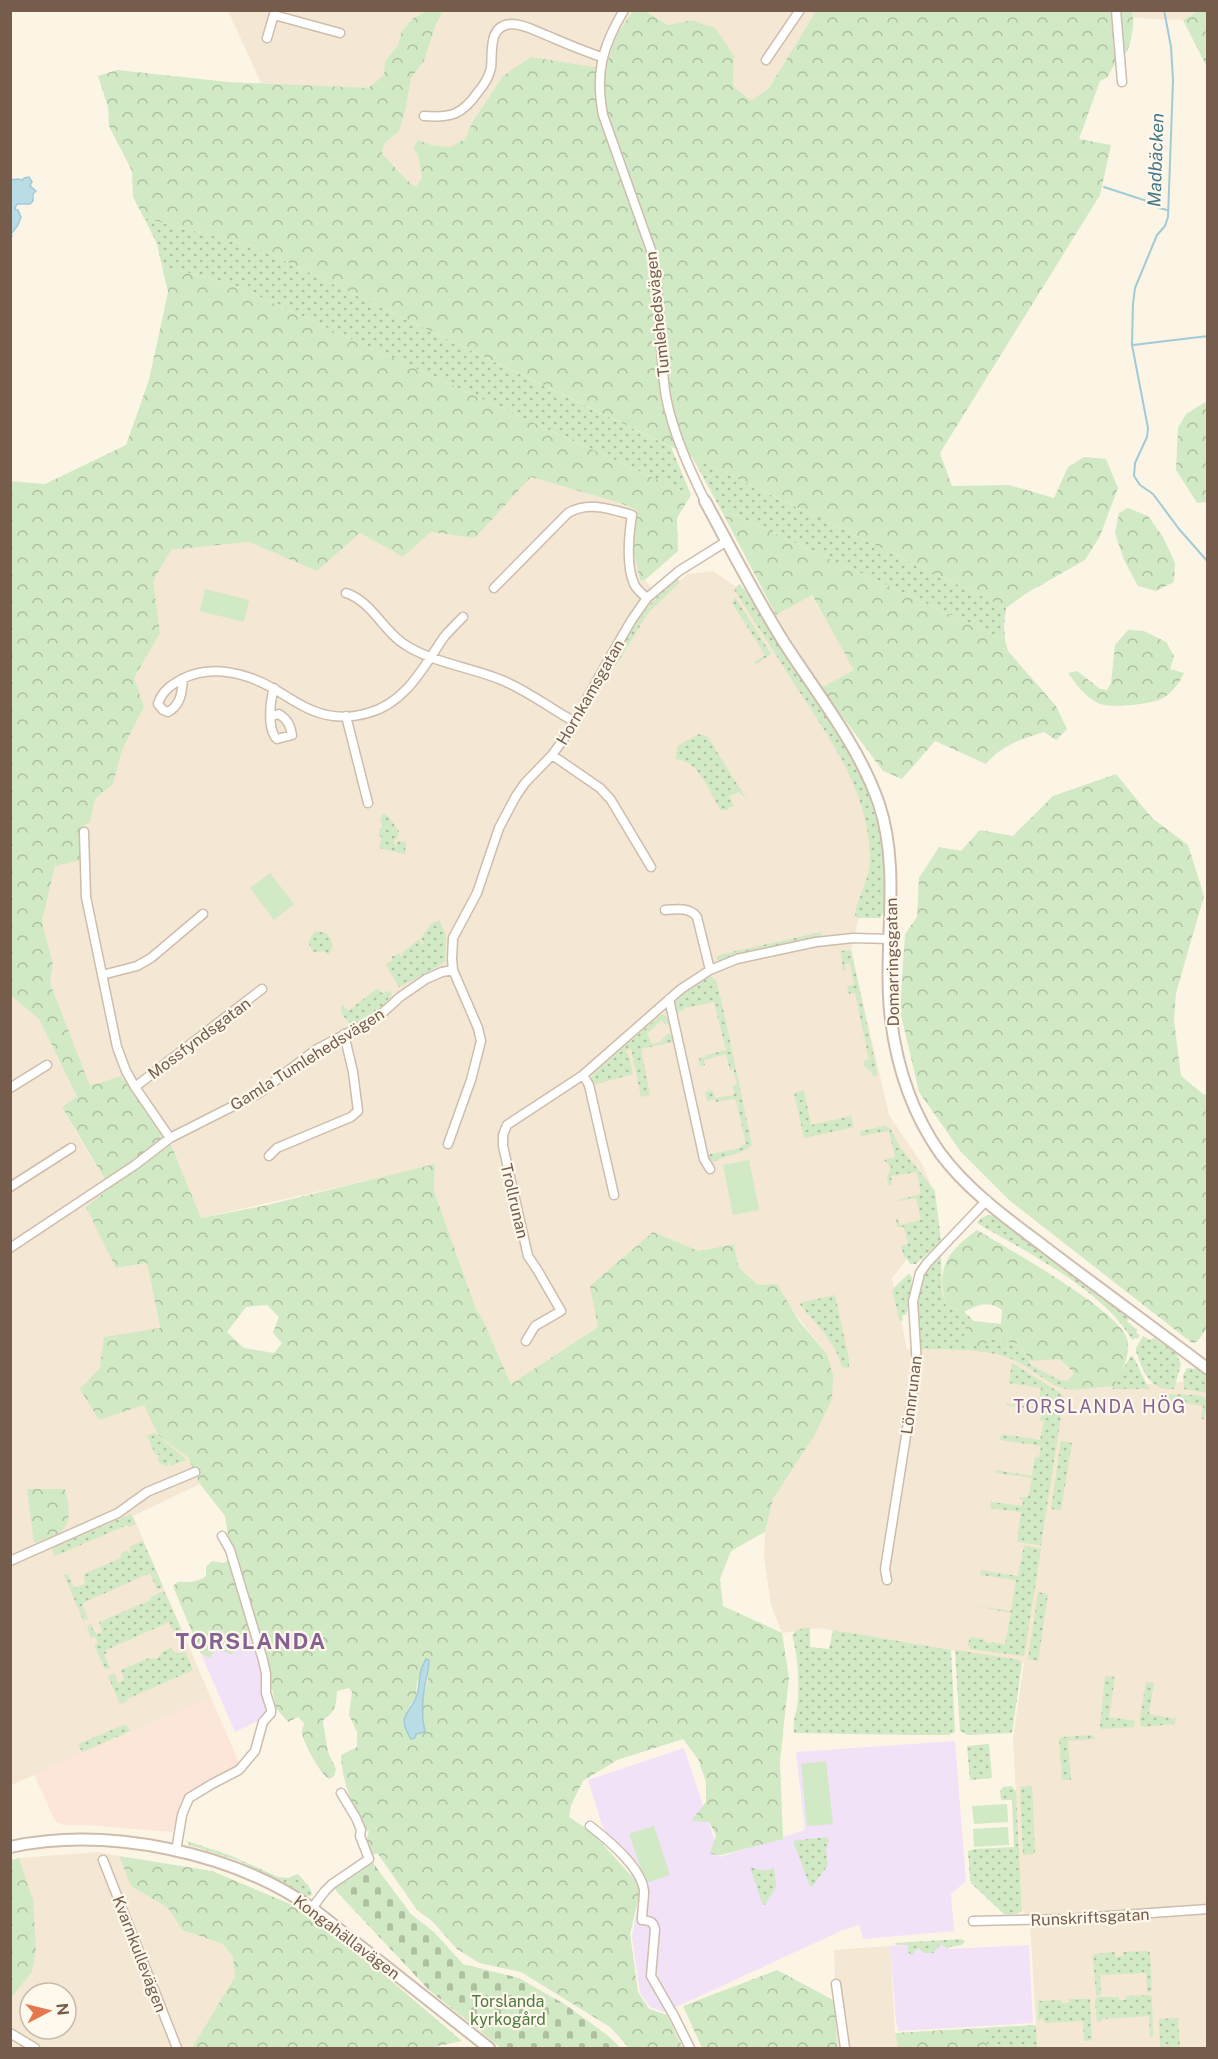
<svg xmlns="http://www.w3.org/2000/svg" width="1218" height="2059" font-family="'Public Sans',sans-serif">
<defs>
<pattern id="grass-dots" width="8" height="8" patternUnits="userSpaceOnUse" patternTransform="scale(1.5)"><rect width="8" height="8" fill="#d1e9c4"/><path d="M2 2h.1M6 6h.1" fill="none" stroke="#aec0a1" stroke-width="1.8" stroke-linecap="round"/></pattern>
<pattern id="forest-crowns" width="20" height="18" patternUnits="userSpaceOnUse" patternTransform="scale(1.5)"><rect width="20" height="18" fill="#d1e9c4"/><path d="M2 6a3 3 0 1 1 6 0M12 15a3 3 0 1 1 6 0" fill="none" stroke="#aec0a1"/></pattern>
<pattern id="cemetery-stones" width="16" height="16" patternUnits="userSpaceOnUse" patternTransform="scale(1.5)"><rect width="16" height="16" fill="#d1e9c4"/><path d="M2 7V4a2 2 0 0 1 4 0v3zM10 15v-3a2 2 0 0 1 4 0v3z" fill="#aec0a1"/></pattern>
</defs>
<rect width="100%" height="100%" fill="#fcf5e5"/>
<path fill="#f4e7d4" fill-rule="evenodd" d="M228 11H426L412 19 402 31 398 45 385 61 384 75 368 88H333L261 83Z
M443 11H633L616 36 605 69 503 76 473 121 465 139 450 147 431 145 413 148 418 155 422 178 416 187 407 181 393 164 381 154 384 144 399 131 406 108 411 78 424 61 436 24Z
M645 11H816L769 88 751 102 733 86 734 56 692 20 668 25Z
M1132 11H1198L1183 20 1134 18Z
M531 477 620 503 637 510 640 580H645L649 585 656 602 688 574 713 571 739 589 864 784 878 839 851 950 889 1115 922 1164 933 1190 909 1256 892 1278 907 1349 990 1339 1019 1344 1059 1359 1068 1369 1114 1386 1199 1381 1207 1386 1208 1991 1206 1999H1208L1207 2048H837L834 1950 890 1946 895 2033 1036 2025 1030 1923 1022 1910 1013 1738 1024 1663 819 1628 782 1633 771 1605 764 1557 765 1532 773 1499 814 1436 827 1354 787 1303 758 1285 739 1268 734 1244 699 1251 653 1232 598 1327 511 1384 483 1320 476 1309 434 1191 435 1165 201 1218 172 1147 90 1087 50 983 53 964 42 921 55 865 81 860 82 827 90 822 95 799 113 784 122 750 144 707 134 678 160 633 152 581 171 550 249 542 317 571 360 533 403 557 431 532 475 538Z
M811 595 855 670 821 688 776 615Z
M10 996 39 1019 77 1098 62 1108 110 1189 116 1268 147 1263 160 1329 104 1337 144 1404 158 1435 188 1456 200 1484 133 1516 211 1698 11 1785Z
M98 1852 119 1856 131 1886 168 1908 182 1930 223 1944 233 1957 236 1977 192 2048H11V1998L32 1972 33 1900 19 1858ZM30 1993H66V2029H30Z"/>
<path fill="#fce6d9" d="M211 1698 242 1769 187 1796 172 1832 86 1825H63L55 1821 34 1774Z"/>
<path fill="#f2e2f8" d="M255 1634 272 1714 235 1732 202 1656Z
M955 1741 966 1881 951 1894 954 1931 863 1939 859 1925 843 1930 665 2012 650 2007 640 1993 632 1936 638 1905 629 1870 602 1825 588 1780 684 1748 720 1857 805 1830 796 1752Z
M948 1942 949 1949 1029 1945 1033 2023 899 2031 896 2021 890 1946Z"/>
<path fill="url(#grass-dots)" d="M144 218 256 247 671 447 691 495 234 285 162 266 157 244Z
M692 457 1006 608 1004 625 1005 640 720 508Z
M677 578 680 582 648 613 616 665 611 662C631 627 646 605 677 578Z
M739 584 745 590C767 624 788 657 810 690 851 754 884 803 884 883 884 894 887 910 880 918H857L855 915C858 895 870 880 870 858 869 794 833 743 799 691 778 658 756 624 735 591L734 589Z
M735 597 771 654 756 664 754 662 765 655 732 603Z
M699 734 707 736 747 800 739 792 729 796 734 806 729 807 728 810H720C710 792 699 761 676 759L677 746Z
M382 814H386L399 831 397 839 394 840 395 849 397 841 406 842 405 854 379 848 382 837 379 836 380 828H382V822H380Z
M439 920 446 935 445 962C441 965 403 986 399 987L386 965 393 960 391 957 400 953 401 957 403 956 402 953 419 939 422 945 424 944 421 938 431 924Z
M315 931 326 933C333 940 334 947 328 955L324 951 313 952 308 942Z
M821 932V937L758 950 719 962 717 959 719 955Z
M851 950 878 1075 873 1076 871 1071 863 1065 864 1061 869 1060 855 993 849 994 847 986 854 985 850 963 845 964 846 970 843 971 841 951Z
M712 977 716 981 721 999 752 1145C746 1153 725 1155 714 1162L709 1159 706 1155 741 1148V1145L746 1144 736 1100 732 1099 716 1102 715 1099 707 1101 705 1092 712 1090 715 1098 734 1095 733 1086 737 1084 733 1069 730 1070 726 1054 704 1060 705 1065 700 1066 699 1058 705 1057 706 1055 726 1050 714 1002 684 1008V1011L675 1012 673 1005C681 995 699 978 712 977Z
M378 988 381 993 390 991 392 995C381 1009 367 1021 350 1025L342 1014 341 1007 343 1005 348 1011Z
M662 1014 667 1017 669 1024 666 1025 662 1020 647 1034 652 1044 660 1042 668 1033 672 1035 673 1042 641 1049 650 1095 641 1097 631 1048 625 1051 629 1056 633 1074 593 1085 591 1078 595 1072Z
M804 1090 811 1125 851 1116 854 1127 804 1138 794 1093Z
M885 1126 890 1128 900 1147 935 1191 941 1241 916 1264H910L906 1257H904L901 1246 908 1244 904 1227H897L896 1219H898L900 1225 921 1220 916 1198 899 1201V1200L921 1194 917 1172 891 1176 892 1185 889 1186 887 1178 891 1167 884 1160 895 1157 889 1131 861 1136 860 1131Z
M989 1215 997 1216 1109 1300 1129 1319 1127 1321 1137 1330 1136 1332 1140 1336 1137 1339 1135 1338 1132 1340C1105 1291 1025 1251 977 1223L981 1218Z
M941 1256 942 1291 946 1306 964 1312 974 1321 966 1326 990 1339 1019 1344 1031 1365 1057 1379 1068 1381 1071 1389C1057 1391 1035 1371 1022 1364 991 1347 955 1350 921 1349 920 1313 906 1284 941 1256Z
M908 1274 911 1275 912 1279 907 1313 906 1315H902L903 1320 900 1322 892 1290Z
M835 1295 849 1360V1368L842 1367C835 1340 815 1324 799 1303Z
M1143 1336 1150 1340 1154 1338 1176 1353 1181 1364 1174 1389C1149 1391 1143 1371 1136 1351V1348Z
M1131 1356H1133L1149 1389H1113L1112 1385Z
M1012 1363 1062 1394 1064 1397 1041 1545 1017 1542 1021 1512 990 1508 992 1497V1502L1022 1506 1023 1500 1019 1499 1020 1497H1028L1032 1478 996 1473V1470L1032 1476 1035 1457H1039L1041 1446 1000 1440 1001 1434 1040 1440 1044 1421 1040 1420 1042 1410 1006 1405V1403L1037 1408 1041 1388 1009 1383Z
M1187 1368 1198 1369 1207 1377V1393L1184 1389 1183 1375Z
M1165 1394 1197 1395 1207 1398V1408H1206L1204 1419H1201L1203 1406 1163 1400Z
M155 1433 187 1460 170 1466 171 1459 167 1467 161 1464 157 1459 160 1456 172 1458 155 1454 147 1435Z
M1061 1441 1072 1443 1061 1510 1051 1509Z
M131 1514 136 1524 129 1527 127 1525 55 1556 52 1548Z
M143 1541 163 1587 157 1590 150 1573 85 1602 82 1605 88 1619 83 1620 64 1575 68 1574 74 1588 85 1584 84 1574 121 1558 120 1554 128 1550 129 1554 131 1553 129 1547Z
M1024 1545 1041 1549 1024 1656 970 1649 968 1645 970 1637 984 1639 985 1642 991 1643 992 1642 1005 1644 1011 1613 976 1606 1011 1611 1016 1580 980 1575 981 1570 1018 1576Z
M164 1591 184 1635 177 1639 169 1622 106 1650 107 1653 104 1654 110 1668 105 1669 94 1645 98 1643 95 1636 91 1638 87 1626 92 1624 93 1630 97 1634 102 1632 99 1622 151 1600 150 1597Z
M1038 1592 1048 1594 1038 1661 1028 1659Z
M810 1627V1647L829 1649 833 1630 951 1650 955 1732 949 1735H912L794 1733C792 1722 797 1711 798 1700 799 1678 798 1656 792 1635L797 1630Z
M171 1648 176 1654 185 1651 193 1670 127 1699V1702L120 1704 108 1676 114 1673 118 1683 124 1680 121 1670 149 1658 157 1659 163 1651Z
M955 1650 1019 1660 1022 1663 1012 1733 968 1735 960 1731Z
M1105 1676 1115 1677 1109 1717 1135 1721 1134 1727 1102 1729 1100 1727Z
M1146 1682 1154 1683 1149 1714 1176 1719 1174 1724 1144 1727 1140 1725V1717Z
M126 1724 130 1731 82 1752 78 1744Z
M1093 1735 1095 1739 1068 1741 1071 1780H1062L1059 1739 1063 1737Z
M989 1744 992 1778 970 1780 967 1746Z
M1012 1786 1016 1792 1022 1911C1018 1915 1009 1915 1004 1914L972 1884 970 1880 968 1851 974 1849 1014 1847 1012 1800H1001L1000 1791 1003 1787Z
M1032 1786 1035 1854 1023 1855 1020 1787Z
M826 1837 829 1840 826 1850 828 1865 812 1887 810 1886 793 1841Z
M187 1841 232 1856 278 1877 288 1878 298 1874 308 1885 312 1893 311 1896H306L240 1861 189 1845Z
M774 1867 776 1887 765 1905 762 1903 750 1867C759 1870 767 1873 774 1867Z
M961 1939 965 1941 962 1945 949 1947 948 1949 941 1944 933 1953H924L918 1948 914 1952V1955H911L908 1952V1945H896L895 1943Z
M1148 1951 1150 1953 1152 1991 1147 1993 1146 1973 1100 1975 1101 1995H1096L1093 1956 1095 1954 1115 1952 1116 1957 1123 1956V1952Z
M1150 1995 1152 1997 1153 2036 1150 2037 1149 2016 1102 2019V2021L1097 2022 1095 2001 1097 1997H1119V2000H1126V1996Z
M1069 1999H1090L1092 2040 1084 2041 1083 2021 1045 2023 1043 2020V2017L1038 2021V2001L1061 2000 1062 2003H1069Z
M1178 2018 1180 2048H1160L1159 2019Z
M1036 2025 1037 2048H987L985 2028Z"/>
<path fill="url(#forest-crowns)" fill-rule="evenodd" d="M426 11H443L436 24 424 61 411 78 406 108 399 131 384 144 382 154C394 164 402 178 416 187L422 178 418 155 413 148 418 140 431 145 450 147 465 139 473 121 503 76 531 57 605 69 616 36 633 11H645L668 25 692 20 715 28 734 56 733 86 751 101 769 88 816 11H1132C1135 21 1132 39 1128 49 1123 60 1113 62 1108 77L1100 81 1079 139 1111 145 1100 195 940 453 952 486 1009 485 1054 498 1068 467 1084 457 1106 459 1118 488 1100 536 1085 560 1025 594 1006 608 256 247 144 218 133 197 132 171 109 126 108 107 98 76 117 70 228 82 368 88 384 75 385 61 398 45 402 31 412 19Z
M1198 11H1207V67L1183 20Z
M162 266 234 285 691 495 677 518 678 551 645 580H640L633 547 637 510 620 503 531 477 475 538 431 532 403 557 360 533 317 571 249 542 171 550 153 581 160 633 134 678 144 707 122 750 113 784 95 799 90 822 82 827 81 860 55 866 42 921 53 964 50 983 90 1086 121 1076 172 1147 201 1218 263 1206 435 1164 434 1191 476 1309 483 1320 511 1384 598 1327 590 1286 653 1232 699 1251 734 1244 739 1268 758 1285 777 1284 799 1321 827 1354 833 1375 832 1399 814 1436 773 1499 765 1532 731 1551 720 1579 723 1606 782 1633 789 1677 780 1761 783 1839 721 1855 710 1854 716 1835 709 1822 691 1821 706 1802V1782L698 1759 683 1739 617 1760 583 1781 571 1805 569 1817 592 1832 641 1887 630 1934 638 1992 649 2009 667 2015 683 2048H629L610 2027 521 1972 479 1963 457 1949 432 1921 417 1910 378 1854H370L366 1841 369 1831 364 1830C353 1806 342 1783 341 1755L357 1747V1732L349 1715 352 1692 349 1688 337 1691C336 1704 336 1712 324 1719L323 1722 328 1752 336 1769 334 1776 329 1779C320 1774 303 1742 302 1733 302 1729 304 1726 304 1723L298 1717 288 1722 276 1708 266 1659 265 1642 252 1637 237 1635 232 1640 235 1645 232 1655 216 1648 210 1658 201 1654 173 1586 178 1582C188 1582 197 1583 206 1576V1567L212 1561 223 1563 232 1559 225 1516 200 1484 188 1457 158 1435 144 1405 99 1420 80 1389 100 1368 104 1337 160 1328 147 1263 116 1268 86 1207 110 1188 62 1107 77 1097 39 1019 11 996 10 481 45 484 126 445 149 380 168 292ZM267 1305 279 1317 273 1333 282 1343 274 1353 244 1348 227 1332 246 1307ZM429 1660 428 1678 421 1706 423 1713 416 1734 406 1712 416 1696 417 1682Z
M1207 401V502L1197 503 1176 470 1178 428 1186 414Z
M720 508 1005 640 1008 651 1056 706 1067 729 1056 740 1044 732C1021 739 1001 746 986 764L935 741 902 779 883 771 821 688 854 670 812 595 776 615Z
M1128 508 1148 516 1163 537 1175 563 1174 582 1156 591 1138 586 1124 560 1115 533 1119 513Z
M1128 630 1144 631 1166 642 1174 656 1170 669 1184 673C1179 684 1171 695 1159 700 1147 704 1109 709 1098 703 1084 696 1077 685 1068 673L1077 671 1100 689 1107 690 1111 683 1115 645Z
M1116 774 1152 818 1188 845 1204 896 1176 993 1174 1020 1181 1076 1203 1094 1207 1095 1208 1327 1197 1342 1192 1343 1009 1200 961 1152 919 1092 900 1011 905 934 917 917 919 878 939 847 961 851 980 830 1013 836 1053 796Z
M977 1230C1007 1248 1116 1309 1127 1338 1132 1355 1121 1371 1114 1386L1071 1390 1068 1381 1074 1373 1059 1359 1030 1361 1019 1344 990 1339 983 1347 962 1343 966 1326 974 1321 1001 1324 1002 1310C988 1300 978 1305 964 1312L946 1306C936 1267 946 1253 977 1230Z
M27 1489H65C74 1525 68 1533 34 1543Z
M119 1856 212 1871 290 1904 375 1967 462 2041 430 2048H192L235 1977 233 1957 223 1944 182 1930 168 1908 131 1886Z
M19 1858 33 1900 36 1949 32 1972 11 1998V1860Z
M777 1970 835 2001 837 2048H702L683 2006Z
M985 2028 987 2048H898L895 2033Z"/>
<path fill="url(#cemetery-stones)" d="M373 1863 411 1914 434 1932 463 1964 519 1978 566 2005 607 2035 621 2048H501L429 1990 337 1892 335 1888Z"/>
<path fill="#d1e9c4" d="M205 589 249 600 244 622 200 611Z
M270 873 294 904 274 920 250 888Z
M749 1160 759 1210 733 1215 723 1165Z
M826 1761 833 1824 807 1826 801 1764Z
M1007 1804 1008 1822 974 1824 972 1806Z
M654 1826 670 1875 646 1883 629 1834Z
M1008 1827 1009 1845 974 1847 973 1829Z"/>
<path fill="#badce5" stroke="#a0cbd7" stroke-width="1.5" d="M29 177 32 182 30 186 36 191 33 194V201L30 204H17L15 208 16 210H18L21 217 18 225 11 234 12 236 11 238V180L18 179 23 180 24 178Z
M426 1659 429 1660C429 1669 427 1676 425 1684 422 1701 421 1716 425 1732L416 1734 415 1738 411 1739C394 1712 414 1713 418 1691 420 1679 419 1671 426 1659Z"/>
<g fill="none" stroke-linecap="round" stroke-linejoin="round">
<path stroke="#a0cbd7" stroke-width="2" d="M1164 10 1171 47 1173 80 1168 217 1165 226 1157 235 1135 288 1133 304 1132 345 1148 428 1147 437 1135 463 1134 476 1140 485 1153 494 1179 529 1208 562
M1104 187 1156 204 1159 208 1167 210
M1133 345 1208 336"/>
<defs>
<path id="minor" d="M624 10C602 47 595 73 603 115L651 250C662 298 658 348 666 397 673 433 689 468 705 501
M1116 10 1122 82
M274 15 340 33
M267 38 275 11
M766 60 800 10
M424 116C451 118 462 115 478 92 484 85 489 77 491 68 493 53 487 25 512 24 524 24 535 31 546 35 565 43 583 51 602 57
M494 588 568 513C589 501 610 509 632 515 629 534 626 565 634 584 637 590 642 594 647 598
M346 593C373 602 383 632 407 646 435 663 469 667 499 679 526 689 549 708 575 722
M183 679C182 692 181 705 168 712L163 710 158 704C162 691 171 685 182 679 212 664 247 673 274 689 287 696 300 706 314 711 331 718 351 718 368 713 406 703 424 666 444 637 450 630 457 623 463 617
M272 716 279 714C288 720 290 725 292 735L277 739C267 730 270 701 274 688
M346 716 368 803
M552 755 600 788 611 800 651 867
M84 832 86 897 117 1047 126 1071 135 1087 170 1138
M665 910C676 909 690 907 697 917L710 970
M102 975 137 966 151 958 203 914
M669 999 704 1159 710 1169
M583 1075 589 1085 614 1195
M135 1087 262 989
M10 1088 47 1065
M448 1144 471 1080 481 1041 478 1028 453 970 452 959 453 938 477 893 499 828 516 796 525 783 552 755 568 733 609 659 631 621 647 598 679 571 727 541
M269 1156 277 1148 351 1117 358 1111 353 1072 344 1034
M10 1187 71 1148
M10 1248 135 1165 170 1138 259 1093 317 1049 378 1017 400 997 426 979 442 972 453 970
M526 1341 535 1326 561 1311 538 1271 528 1256 503 1146V1135L507 1125 583 1075 681 989 710 970 737 959 816 942 853 938 890 939
M10 1561 118 1513 147 1492 195 1472
M887 1580 885 1569 917 1366 913 1301 920 1273 927 1263 987 1200
M590 1826C607 1839 642 1868 644 1891 644 1900 642 1911 642 1920 650 1921 653 1921 655 1929L651 1976 674 2016 690 2048
M176 1851 182 1815 189 1798 212 1784 239 1770 255 1751 263 1722 271 1713V1709L266 1693V1674L263 1660 230 1550 222 1536
M103 1860 177 2048
M312 1908 325 1891 332 1884 369 1859 360 1836 361 1830 356 1818 341 1793
M973 1921 1066 1919 1208 1909
M836 1984 845 2048
M10 2033 35 2048"/>
<path id="tertiary" d="M705 501C731 549 756 598 785 644 818 695 859 746 879 804 902 874 882 948 891 1020 897 1067 912 1113 940 1153 968 1191 1009 1220 1046 1248 1100 1289 1154 1328 1208 1369
M10 1847C107 1826 232 1852 312 1908L489 2048"/>
</defs>
<use href="#minor" stroke="#cebdac" stroke-width="11"/>
<use href="#tertiary" stroke="#cebdac" stroke-width="14"/>
<use href="#minor" stroke="#fff" stroke-width="8"/>
<use href="#tertiary" stroke="#fff" stroke-width="10"/>
</g>
<g text-anchor="middle" stroke-width="4.5" stroke-linejoin="round" paint-order="stroke">
<g font-size="16" fill="#755c4b" stroke="#fff8ec">
<text transform="translate(657 314) rotate(-96)" y="6">Tumlehedsvägen</text>
<text transform="translate(590 692) rotate(-60)" y="6">Hornkamsgatan</text>
<text transform="translate(892 962) rotate(-91)" y="6">Domarringsgatan</text>
<text transform="translate(199 1038) rotate(-37)" y="6">Mossfyndsgatan</text>
<text transform="translate(307 1059) rotate(-32)" y="6">Gamla Tumlehedsvägen</text>
<text transform="translate(515 1201) rotate(77)" y="6">Trollrunan</text>
<text transform="translate(911 1395) rotate(-83)" y="6">Lönnrunan</text>
<text transform="translate(1090 1917) rotate(-3)" y="6">Runskriftsgatan</text>
<text transform="translate(347 1937) rotate(37)" y="6">Kongahällavägen</text>
<text transform="translate(140 1954) rotate(69)" y="6">Kvarnkullevägen</text>
</g>
<g font-size="16" fill="#4f7a42" stroke="#fff8ec">
<text x="508" y="2007">Torslanda<tspan x="508" dy="18">kyrkogård</tspan></text>
</g>
<g font-size="18" font-style="italic" fill="#457888" stroke="#fff8ec">
<text transform="translate(1156 160) rotate(-88)" y="6">Madbäcken</text>
</g>
<g font-size="18" letter-spacing="1.5" fill="#856291" stroke="#fff8ec">
<text x="1100" y="1413">TORSLANDA HÖG</text>
</g>
<g font-size="22" font-weight="bold" letter-spacing="1.5" fill="#856291" stroke="#fff8ec">
<text x="251" y="1649">TORSLANDA</text>
</g>
</g>
<rect width="1218" height="2059" fill="none" stroke="#755c4b" stroke-width="24"/>
<g transform="translate(48 2011) rotate(83)"><circle r="28" fill="#fff8ec" stroke="#c8baac" stroke-width="1.5"/>
<path d="M0-4.5L10 22L0 15L-10 22Z" fill="#e4784c"/>
<text y="-9" font-size="16" font-weight="bold" text-anchor="middle" fill="#755c4b">N</text>
</g>
</svg>
